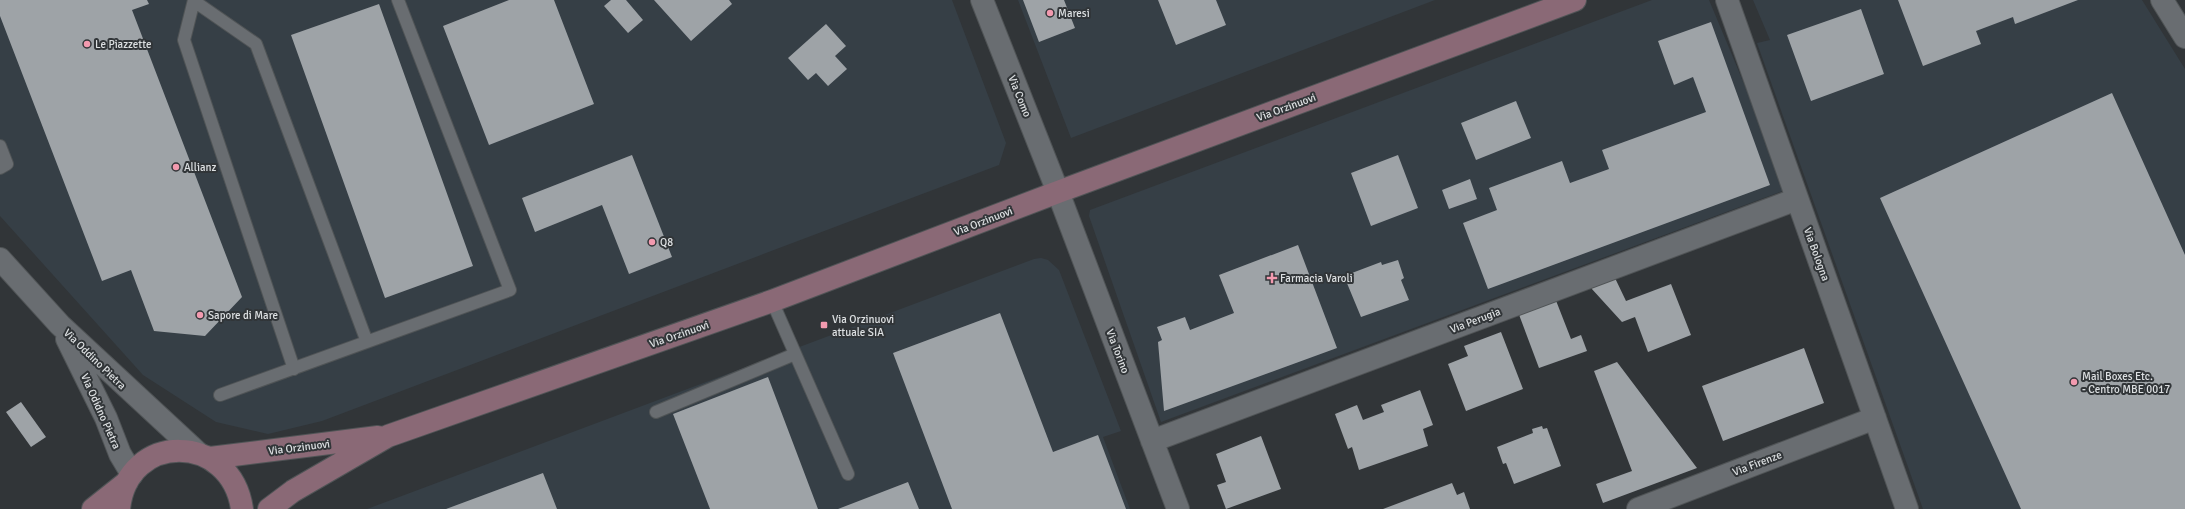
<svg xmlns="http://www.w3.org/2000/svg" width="2185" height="509" font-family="Signika,sans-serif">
<rect width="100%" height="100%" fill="#313538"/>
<path fill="#363f46" d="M0 0H952L1006 143 999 165 322 421 268 434 216 422 143 375 0 216Z
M1018 0H1435L1071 138Z
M1652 0H1709L1788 189 1161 422 1089 216 1090 210Z
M1753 0H2142L2185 69V509H1923L1757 43 1770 40Z
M1041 258 1048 260 1059 270 1121 431 1103 437 1130 509H367L1034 259Z"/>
<path fill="#9ea3a7" d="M0 0H147L149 4 132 10 242 297 205 336 154 331 131 270 102 281 0 16Z
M509 0H554L594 104 489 145 443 26Z
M611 0H626L643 20 628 33 604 6Z
M654 0H729L732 4 691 41Z
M1023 0H1064L1075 28 1039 42Z
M1158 0H1216L1226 25 1176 45Z
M1898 0H2078L2015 24 2013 17 1976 31 1981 44 1923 66Z
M379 4 473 266 385 298 291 35Z
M1861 9 1884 74 1811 101 1787 35Z
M1711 22 1770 185 1488 289 1463 223 1497 210 1489 188 1562 161 1570 183 1609 169 1602 150 1706 112 1693 77 1674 85 1658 41Z
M826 24 846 46 835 56 847 69 828 86 816 73 808 80 788 58Z
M2112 93 2185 255V509H2021L1880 198Z
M1516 101 1531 138 1476 160 1461 123Z
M632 155 672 257 629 274 602 205 535 232 522 198Z
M1398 155 1418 208 1371 226 1351 173Z
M1470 179 1477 199 1449 209 1442 190Z
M1298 245 1337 348 1164 411 1158 342 1162 340 1157 327 1185 317 1190 330 1234 313 1219 275Z
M1398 260 1404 278 1401 280 1409 300 1361 317 1344 276 1381 262 1382 265Z
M1615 278 1626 301 1671 284 1691 335 1648 352 1635 317 1622 322 1591 288Z
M1555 298 1571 339 1581 335 1587 351 1539 368 1518 312Z
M1000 313 1053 452 1098 435 1126 509H952L893 353Z
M1501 332 1523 389 1466 411 1448 364 1468 356 1464 346Z
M1804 348 1824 403 1723 441 1702 386Z
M1617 362 1697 468 1603 503 1596 484 1632 471 1594 371Z
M768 377 818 509H710L673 414Z
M1420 390 1433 425 1423 429 1428 446 1359 470 1352 447 1348 449 1335 414 1357 405 1363 420 1384 412 1381 405Z
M21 402 46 437 31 447 6 412Z
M1542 426 1543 429 1547 428 1561 466 1514 484 1506 463 1503 464 1497 447 1533 433 1532 429Z
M1261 436 1281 489 1226 509 1217 485 1226 482 1216 454Z
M543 473 557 509H446Z
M908 482 919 509H838Z
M1452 483 1457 495 1464 492 1470 509H1383Z"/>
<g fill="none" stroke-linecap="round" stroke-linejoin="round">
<defs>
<path id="service" d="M194 0 184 40 294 369
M194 1 256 44 367 342
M0 146 7 164 0 168
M772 301 848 474
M220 395 510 290 398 0
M656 412 795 354"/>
<path id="minor" d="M982 0 1058 192 1178 509
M1727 0 1907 509
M2162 0 2185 37
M0 259 60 325 197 452
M67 339 106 418 120 454 132 474
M1152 441 1797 199
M1638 509 1875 418"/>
<path id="secondary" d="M210 458 378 437
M93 509 127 482
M119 509C127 431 231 432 242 509
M269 509 293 491 388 436 772 301 1058 192 1575 0"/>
</defs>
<use href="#service" stroke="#505456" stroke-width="14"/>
<use href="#minor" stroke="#505456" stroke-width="24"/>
<use href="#secondary" stroke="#505456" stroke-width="24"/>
<use href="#service" stroke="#696d71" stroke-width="12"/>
<use href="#minor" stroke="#696d71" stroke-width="22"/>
<use href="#secondary" stroke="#8a6976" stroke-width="22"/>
</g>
<g fill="#f29aaf" stroke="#313538" stroke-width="1.5">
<circle cx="1050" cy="13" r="4"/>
<circle cx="87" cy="44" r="4"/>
<circle cx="176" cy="167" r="4"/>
<circle cx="652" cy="242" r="4"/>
<path d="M1270 272h4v4h4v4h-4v4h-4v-4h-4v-4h4z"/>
<circle cx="200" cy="315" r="4"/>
<rect x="820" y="321" width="8" height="8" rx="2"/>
<circle cx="2074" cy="382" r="4"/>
</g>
<g text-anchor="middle" stroke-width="4" stroke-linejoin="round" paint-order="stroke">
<g font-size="11" fill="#dde0e2" stroke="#313538" text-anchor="start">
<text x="1058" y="17">Maresi</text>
<text x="95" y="48">Le Piazzette</text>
<text x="184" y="171">Allianz</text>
<text x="660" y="246">Q8</text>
<text x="1280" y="282">Farmacia Varoli</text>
<text x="208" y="319">Sapore di Mare</text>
<text x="832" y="323">Via Orzinuovi<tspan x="832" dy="13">attuale SIA</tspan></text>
<text x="2082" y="380">Mail Boxes Etc.<tspan x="2082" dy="13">- Centro MBE 0017</tspan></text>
</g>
<g font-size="11" fill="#dde0e2" stroke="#313538">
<text transform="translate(1020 96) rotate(68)" y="4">Via Como</text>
<text transform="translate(1286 107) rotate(-20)" y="4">Via Orzinuovi</text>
<text transform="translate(983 221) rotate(-21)" y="4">Via Orzinuovi</text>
<text transform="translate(1817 254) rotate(70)" y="4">Via Bologna</text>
<text transform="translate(1475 320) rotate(-21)" y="4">Via Perugia</text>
<text transform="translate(679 334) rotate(-19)" y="4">Via Orzinuovi</text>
<text transform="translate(1118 351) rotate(69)" y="4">Via Torino</text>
<text transform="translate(95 359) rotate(44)" y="4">Via Oddino Pietra</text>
<text transform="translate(101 411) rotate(66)" y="4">Via Odidno Pietra</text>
<text transform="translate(299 447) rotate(-7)" y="4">Via Orzinuovi</text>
<text transform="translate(1757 463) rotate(-21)" y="4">Via Firenze</text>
</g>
</g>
</svg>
